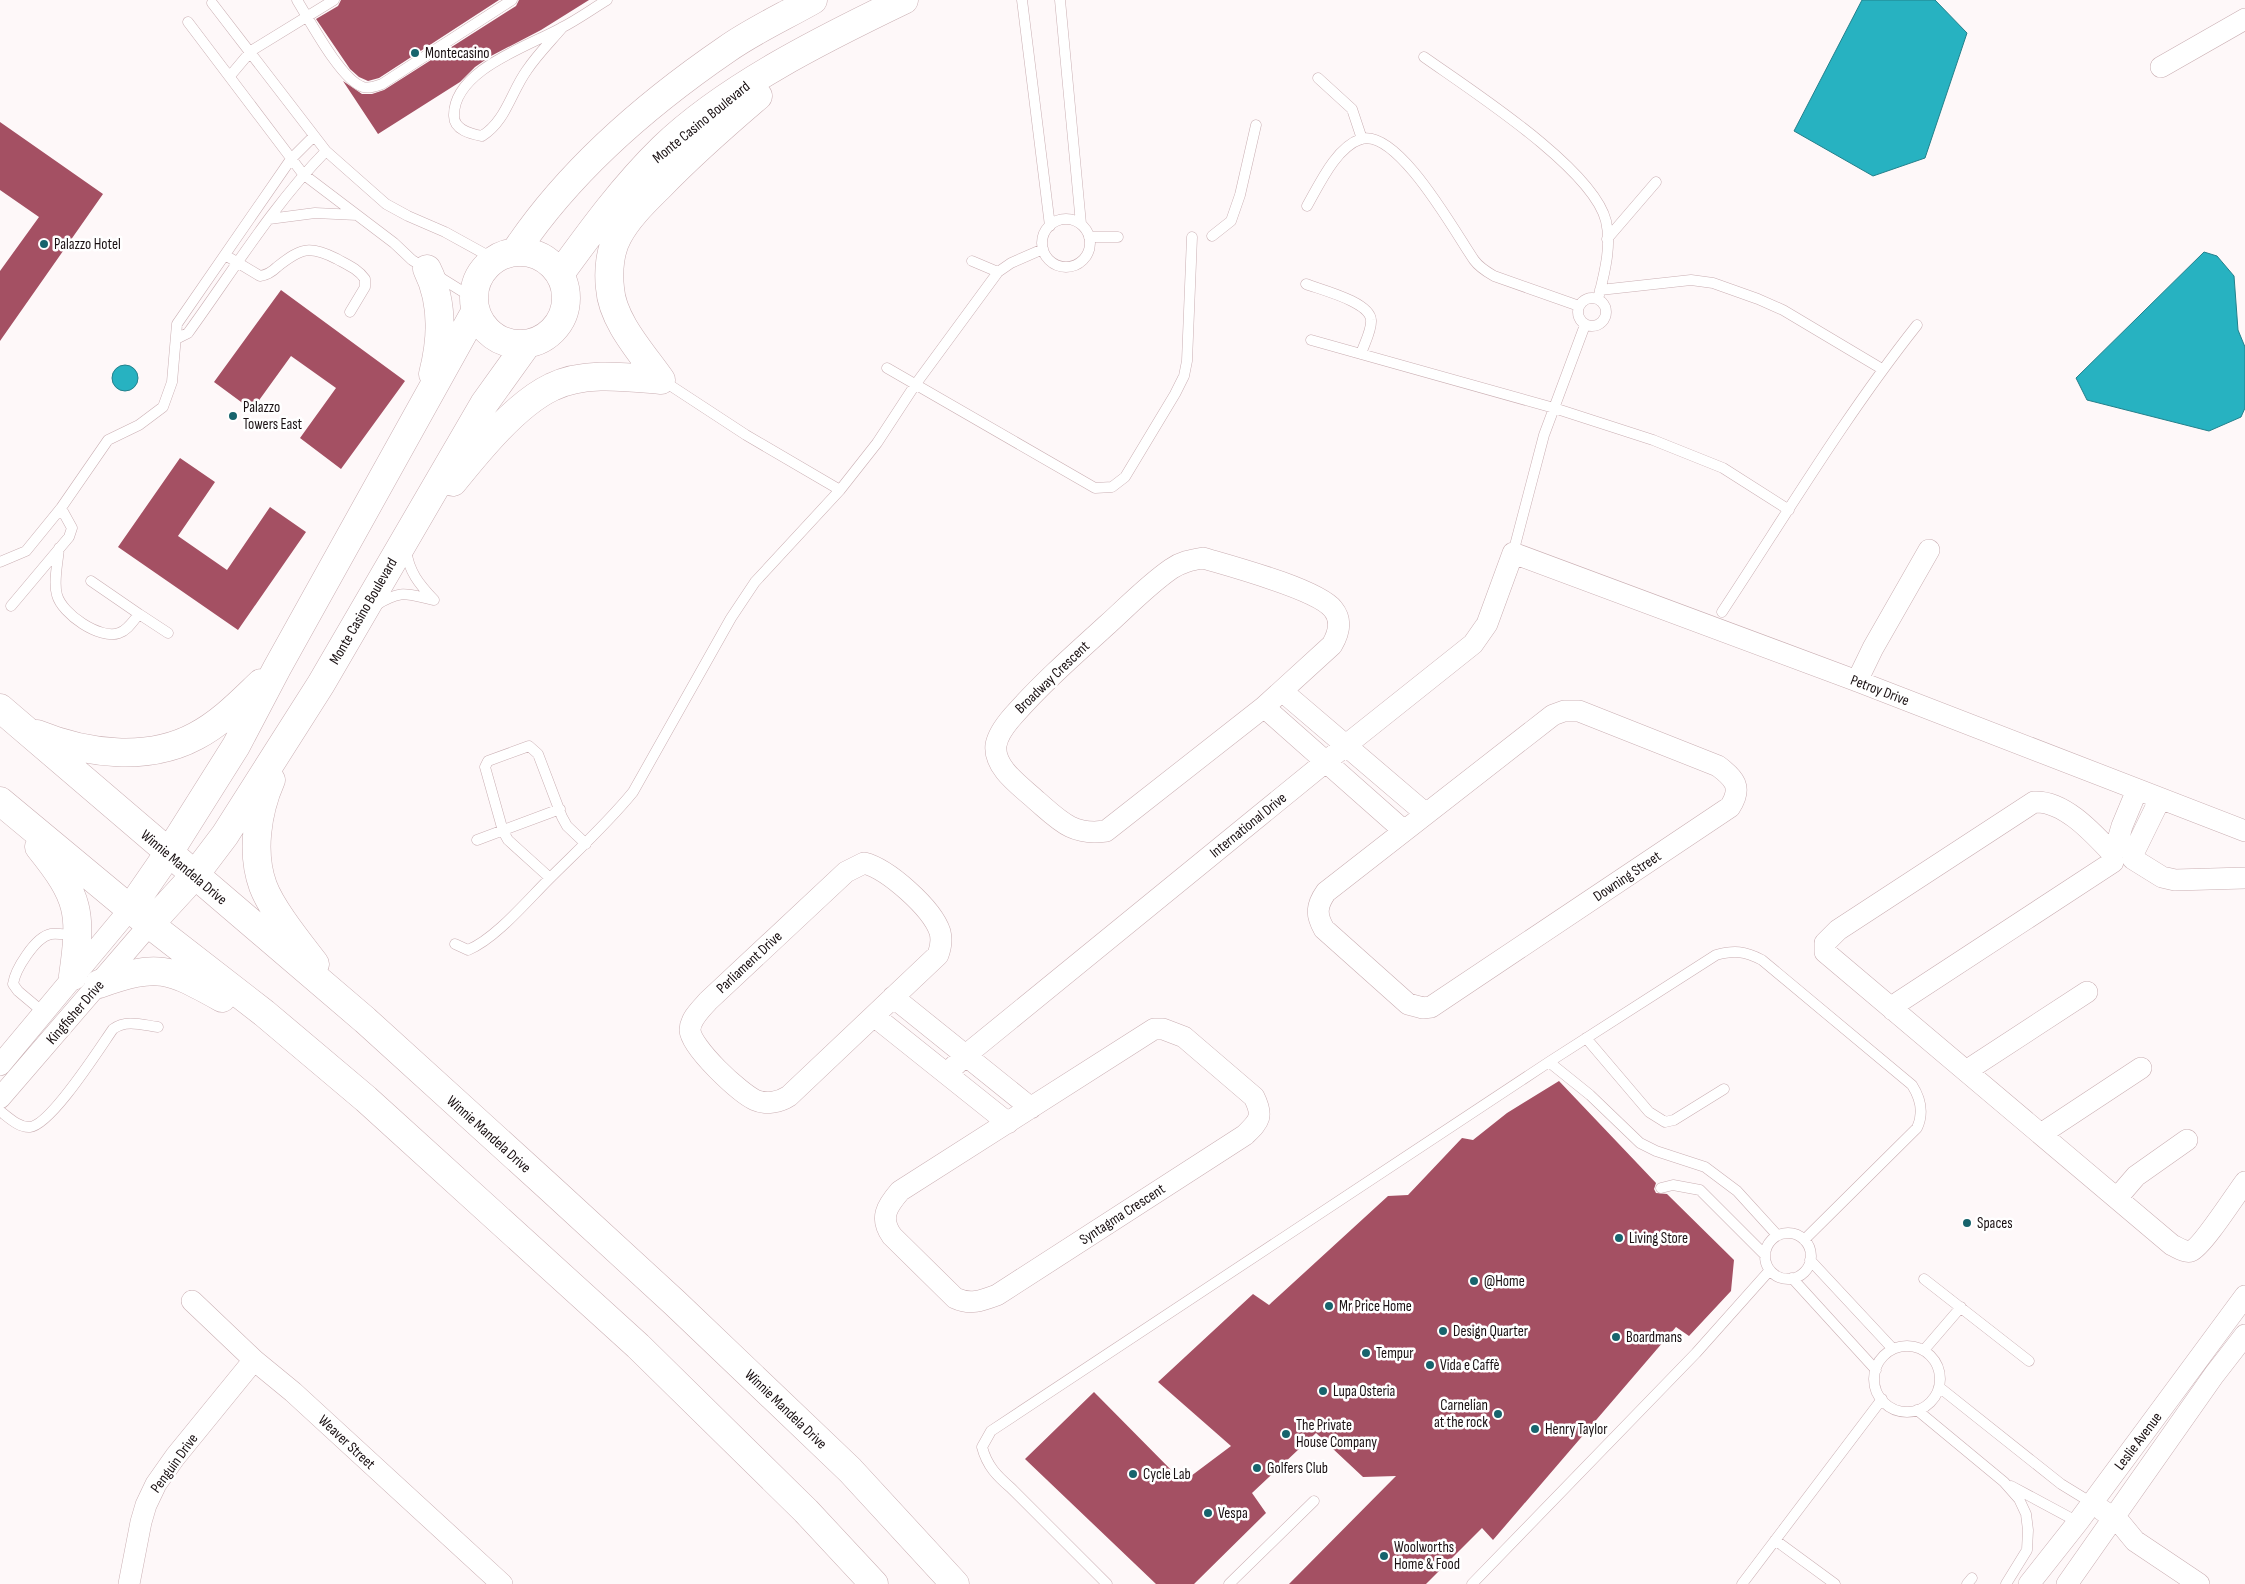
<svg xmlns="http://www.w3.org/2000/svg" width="2245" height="1584" font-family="'Sofia Sans Condensed',sans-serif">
<rect width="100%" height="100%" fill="#fef8f9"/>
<path fill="#27b2c1" stroke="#23818c" d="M1862 0H1935L1967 33 1925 158 1873 176 1794 131Z
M2204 252 2217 256 2234 276 2238 330 2245 347V408L2241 417 2209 431 2087 400 2076 378Z
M112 378a13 13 0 1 1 26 0a13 13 0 1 1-26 0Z"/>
<path fill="#a45063" d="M341 0H499L379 78 368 81 359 77 350 69 316 19 338 6Z
M519 0H589L541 30 491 56 475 67 460 82 378 134 343 81 362 94H372L384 90 516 6Z
M0 122 103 194 0 341V271L39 217 0 190Z
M281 290 405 381 341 469 300 438 336 388 291 356 252 410 214 382Z
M180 458 215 482 178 536 227 570 270 507 306 532 238 630 118 547Z
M1559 1081 1656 1183 1654 1189 1656 1193 1667 1194 1734 1260 1731 1291 1689 1336 1676 1327 1493 1540 1482 1528 1426 1584H1289L1396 1476 1363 1477 1316 1433 1252 1493 1266 1513 1194 1584H1156L1025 1459 1094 1392 1183 1482 1231 1446 1158 1382 1253 1294 1269 1305 1388 1196 1408 1195 1462 1138 1473 1140 1507 1113Z"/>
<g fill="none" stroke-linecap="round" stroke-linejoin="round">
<defs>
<path id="lane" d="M297 0C310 21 341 80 363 87 370 89 376 86 382 84L512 0
M1022 0 1050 226
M1060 0 1081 224
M212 3 326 151 386 204 408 216 445 232 494 259
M188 22 303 174 394 243 412 260 473 298
M562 28C550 42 537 55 527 70 511 92 506 121 482 136 471 134 454 130 454 116 453 70 529 46 561 28 577 20 592 9 607 0
M1424 57C1469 89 1593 168 1606 221 1612 246 1604 275 1598 299
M230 76 251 51 334 0
M1318 78 1352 109 1362 139
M1307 206C1319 185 1336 147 1361 139 1398 128 1456 234 1474 260 1479 267 1487 272 1494 276L1579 306
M269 219 315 213 357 215
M1042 243a24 24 0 1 1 48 0a24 24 0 1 1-48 0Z
M1212 236 1231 221 1240 195 1256 125
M1089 237H1118
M1607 239 1656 182
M225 255 260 276C267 275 272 272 277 267 301 248 309 245 337 259 348 265 358 269 365 279V287L350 312
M972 261 998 272
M1306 284C1322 290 1370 302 1371 320 1372 330 1364 344 1361 354
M1600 290 1691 280 1713 283 1758 299 1783 310 1882 369
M1578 312a14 14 0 1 1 28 0a14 14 0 1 1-28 0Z
M176 339 188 333C233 271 273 205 326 151
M1311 340 1554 408 1653 440 1723 468 1789 510
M887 368 1095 488 1112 487 1125 477 1175 394 1184 376 1187 361 1192 237
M662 380 746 435 840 490
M59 548C58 562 53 582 57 595 62 614 100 640 119 633 128 630 133 621 139 614L168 633
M406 550C409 572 419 584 434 600
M1513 553 1544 435 1585 325
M0 562 26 551 61 508 108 440 139 425 163 407 172 382 177 324 291 159 314 136
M91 581 139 614
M376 605C402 589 406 594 434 600
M11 606 69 537 72 528 61 508
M1722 612C1786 515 1845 416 1917 325
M477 840 560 809
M550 878 508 840 503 831 485 767 488 761 529 746 538 754 562 817 567 826 586 844
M455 944 468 950C495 939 527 901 548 880 577 851 607 824 633 792L731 618 755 582 840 490 877 443 915 385 998 272 1011 263 1043 249
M43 1012 18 991 13 984C15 970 35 937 51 934 58 933 68 935 75 935
M1586 1038 1649 1112 1665 1122 1674 1120 1724 1089
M1549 1062 1590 1095 1640 1143 1656 1151 1705 1167 1737 1191 1777 1235
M0 1111C8 1117 19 1128 30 1127 51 1125 99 1049 113 1029 126 1019 143 1025 158 1027
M1661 1188 1673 1185 1700 1190 1765 1255
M1765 1256a23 23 0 1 1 46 0a23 23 0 1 1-46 0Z
M1810 1260 1893 1349
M1792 1278 1876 1370
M1924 1279 2029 1361
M1874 1379a33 33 0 1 1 66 0a33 33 0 1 1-66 0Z
M1924 1350 1961 1307
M1939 1387 2061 1484 2092 1503
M1917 1410 2004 1482 2019 1499 2026 1514 2028 1530 2027 1550 2006 1584
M2011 1486 2078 1522
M1775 1540 1835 1584
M1107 1584 1011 1488C997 1476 987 1466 982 1447L991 1431 1549 1062 1716 955C1734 950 1745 951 1762 960L1912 1085C1921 1099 1924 1113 1917 1128L1804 1240
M1229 1584 1314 1501
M1472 1584 1696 1353 1770 1270
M1742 1584 1882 1399
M1967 1584 1972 1578"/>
<path id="street" d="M2161 67 2245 19
M1203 558C1230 566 1317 589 1333 609 1342 620 1339 633 1332 645L1264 707 1106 831C1073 836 1060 821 1037 801 1022 787 993 768 996 745 998 734 1006 724 1013 716 1042 683 1076 653 1108 624 1129 605 1148 585 1171 569 1181 562 1191 560 1203 558Z
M1857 681 1873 648 1929 550
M1282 691 1425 813
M1264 707 1403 830
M1564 711H1579L1718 766C1734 778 1743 787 1730 807L1431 1007 1423 1008 1408 1004 1324 929C1316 915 1316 906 1326 892L1553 715Z
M2115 850 2122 826 2137 790
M2112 853C2094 834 2064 800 2034 802L1838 930 1825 943V952L2172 1245C2177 1247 2185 1253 2191 1251 2202 1247 2236 1194 2245 1182
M2133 854 2160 799
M2133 859 2162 877 2175 880 2245 878
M864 863C888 869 932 908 940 932 942 940 941 947 938 955L789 1096C780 1102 766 1105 755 1100 740 1093 691 1048 690 1030 690 1019 701 1009 708 1001L846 872Z
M893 997 1031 1108
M1893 1010 1899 1002 2113 862
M874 1016 1008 1123
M1154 1029H1163L1184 1037 1254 1097C1264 1117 1259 1121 1245 1135L997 1295C981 1301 970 1305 955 1298L892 1236C879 1218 887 1206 900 1191Z
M0 1065 130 909
M1966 1071 2087 992
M947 1073 966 1055 1345 746 1473 644 1487 624 1513 553 1857 681 2245 831
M0 1098 150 924
M2041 1134 2141 1068
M2117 1198 2136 1176 2187 1140
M192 1301 254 1360 293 1392 502 1584
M2102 1510 2121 1524 2135 1541 2199 1584
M129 1584 141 1522 146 1505 156 1484 175 1457 254 1360
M2029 1584 2078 1522 2245 1296
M2067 1584 2214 1375 2245 1335"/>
<path id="secondary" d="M474 298a46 46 0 1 1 92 0a46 46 0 1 1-92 0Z
M515 252C568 172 648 103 727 49 754 30 785 16 813 0
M427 269C444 303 442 339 433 374
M560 274C592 230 624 186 663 148 726 87 825 38 904 0
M661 380C643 354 612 321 610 288 608 271 610 250 618 236 628 217 645 201 660 186 691 154 724 125 758 96
M453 482C478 451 516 404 552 387 584 371 627 377 661 380
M0 708 365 1020 551 1189 675 1303 850 1470 955 1584
M37 734C86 754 148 762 196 736 221 723 241 702 261 683
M271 780C257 812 251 853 263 886 272 910 299 943 315 964
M0 801 130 909 264 1013 366 1099 638 1346 806 1511 874 1584
M39 847C80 898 82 912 73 976
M130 909 168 854 236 746 277 668 475 312
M150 924 194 876 225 835 321 684 484 404 527 344
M99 984C159 963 168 968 222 998"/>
</defs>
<use href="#lane" stroke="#caafb3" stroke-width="11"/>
<use href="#street" stroke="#caafb3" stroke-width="22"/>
<use href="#secondary" stroke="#caafb3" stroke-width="29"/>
<use href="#lane" stroke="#fff" stroke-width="10"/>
<use href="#street" stroke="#fff" stroke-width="21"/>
<use href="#secondary" stroke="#fff" stroke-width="28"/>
</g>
<g fill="#17646d" stroke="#fff" stroke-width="2">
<circle cx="415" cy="53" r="5"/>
<circle cx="44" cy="244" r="5"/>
<circle cx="233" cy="416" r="5"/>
<circle cx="1967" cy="1223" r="5"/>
<circle cx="1619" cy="1238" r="5"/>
<circle cx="1474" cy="1281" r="5"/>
<circle cx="1329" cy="1306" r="5"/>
<circle cx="1443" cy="1331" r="5"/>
<circle cx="1616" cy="1337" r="5"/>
<circle cx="1366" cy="1353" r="5"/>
<circle cx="1430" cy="1365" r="5"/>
<circle cx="1323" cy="1391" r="5"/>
<circle cx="1498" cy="1414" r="5"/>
<circle cx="1535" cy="1429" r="5"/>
<circle cx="1286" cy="1434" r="5"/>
<circle cx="1257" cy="1468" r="5"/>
<circle cx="1133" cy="1474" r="5"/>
<circle cx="1208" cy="1513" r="5"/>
<circle cx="1384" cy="1556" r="5"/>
</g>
<g text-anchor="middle" stroke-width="5" stroke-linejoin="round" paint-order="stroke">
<g font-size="15" fill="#191012" stroke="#fff" text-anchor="start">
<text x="425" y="58">Montecasino</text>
<text x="54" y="249">Palazzo Hotel</text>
<text x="243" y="412">Palazzo<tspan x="243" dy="17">Towers East</tspan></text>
<text x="1977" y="1228">Spaces</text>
<text x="1629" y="1243">Living Store</text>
<text x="1484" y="1286">@Home</text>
<text x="1339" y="1311">Mr Price Home</text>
<text x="1453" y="1336">Design Quarter</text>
<text x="1626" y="1342">Boardmans</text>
<text x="1376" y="1358">Tempur</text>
<text x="1440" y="1370">Vida e Caffè</text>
<text x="1333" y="1396">Lupa Osteria</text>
<text x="1488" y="1410" text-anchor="end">Carnelian<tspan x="1488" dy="17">at the rock</tspan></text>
<text x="1296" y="1430">The Private<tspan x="1296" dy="17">House Company</tspan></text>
<text x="1545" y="1434">Henry Taylor</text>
<text x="1267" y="1473">Golfers Club</text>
<text x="1143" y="1479">Cycle Lab</text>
<text x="1218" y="1518">Vespa</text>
<text x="1394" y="1552">Woolworths<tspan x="1394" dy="17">Home &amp; Food</tspan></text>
</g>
<g font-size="15" fill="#191012" stroke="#fff">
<text transform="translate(701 122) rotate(-39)" y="5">Monte Casino Boulevard</text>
<text transform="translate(363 611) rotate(-60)" y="5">Monte Casino Boulevard</text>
<text transform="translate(1052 677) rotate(-44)" y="5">Broadway Crescent</text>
<text transform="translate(1880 690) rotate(21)" y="5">Petroy Drive</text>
<text transform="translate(1248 825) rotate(-39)" y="5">International Drive</text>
<text transform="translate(184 867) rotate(40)" y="5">Winnie Mandela Drive</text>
<text transform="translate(1627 876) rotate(-34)" y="5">Downing Street</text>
<text transform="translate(749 962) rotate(-43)" y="5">Parliament Drive</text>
<text transform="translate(75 1012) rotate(-49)" y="5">Kingfisher Drive</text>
<text transform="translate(489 1134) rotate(42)" y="5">Winnie Mandela Drive</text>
<text transform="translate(1122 1214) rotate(-33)" y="5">Syntagma Crescent</text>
<text transform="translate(786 1409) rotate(44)" y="5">Winnie Mandela Drive</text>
<text transform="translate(2138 1441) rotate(-53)" y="5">Leslie Avenue</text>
<text transform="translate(347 1442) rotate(43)" y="5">Weaver Street</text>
<text transform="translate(174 1463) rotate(-54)" y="5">Penguin Drive</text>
</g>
</g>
</svg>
